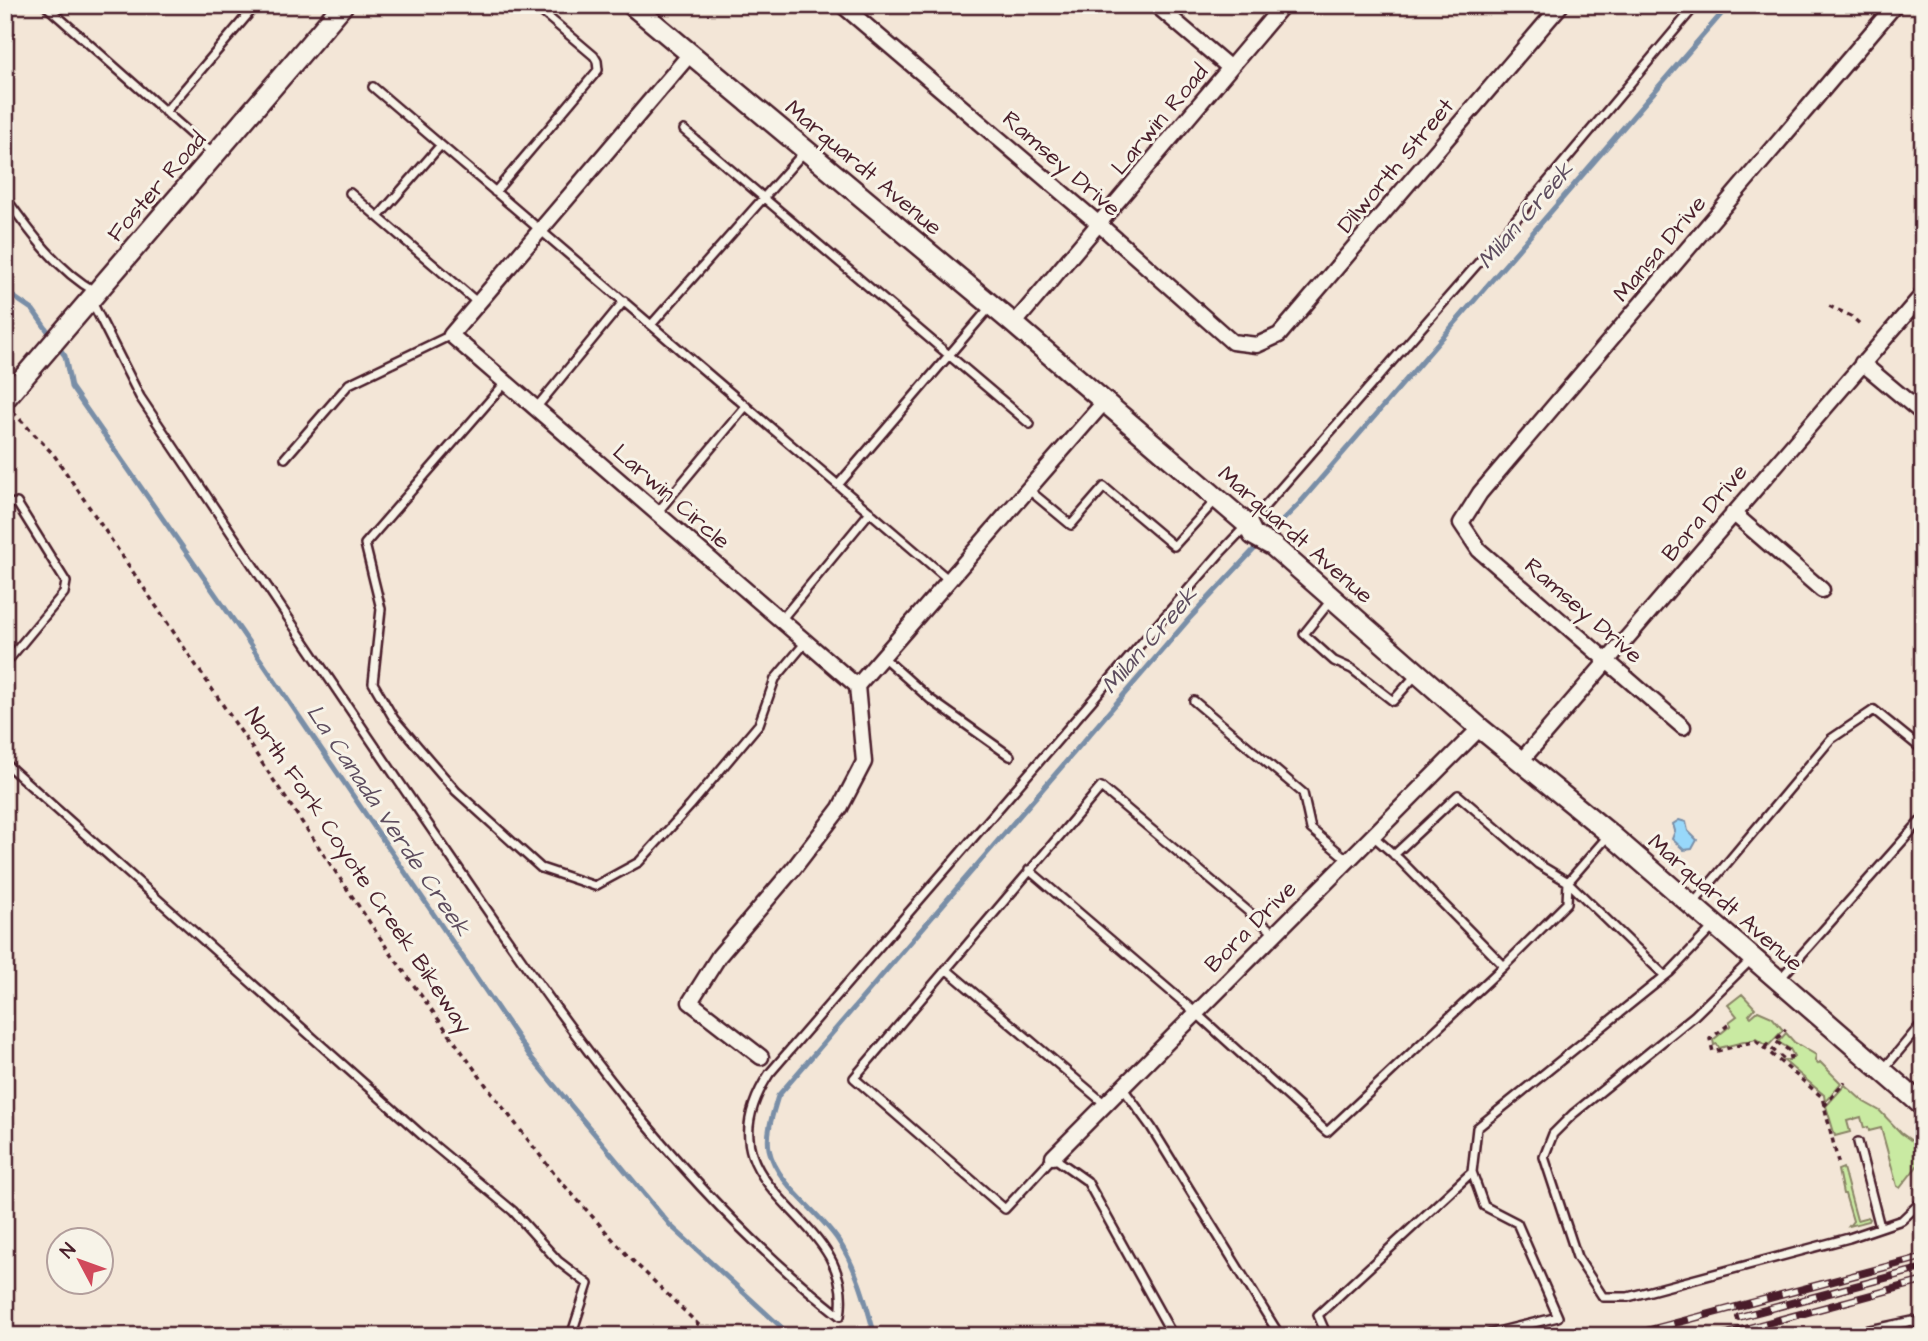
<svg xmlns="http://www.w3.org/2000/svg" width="1928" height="1341" font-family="'Architects Daughter',sans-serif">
<rect width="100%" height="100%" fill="#f3e6d7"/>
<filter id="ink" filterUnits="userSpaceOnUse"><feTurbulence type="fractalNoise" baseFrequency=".0143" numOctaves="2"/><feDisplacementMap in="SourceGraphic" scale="14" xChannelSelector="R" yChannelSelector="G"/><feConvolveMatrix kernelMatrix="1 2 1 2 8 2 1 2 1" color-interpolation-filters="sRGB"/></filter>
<g filter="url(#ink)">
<path fill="#c9eaa2" stroke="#8a8466" stroke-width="2" d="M1742 994 1755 1008 1749 1015 1751 1017 1758 1011 1772 1017 1783 1030 1769 1045 1767 1043 1765 1045 1756 1039 1719 1048 1717 1044 1714 1045 1713 1040 1731 1025 1729 1022 1737 1016 1728 1005Z
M1786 1033 1794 1042 1816 1055 1815 1061 1818 1064 1820 1062 1841 1083 1825 1102 1824 1095 1783 1060H1790L1794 1056 1790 1049 1778 1042Z
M1845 1085 1864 1102 1880 1111 1901 1133 1923 1149V1169L1918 1165 1900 1188 1897 1186 1881 1128 1869 1131 1868 1127 1864 1128 1861 1117 1847 1121 1850 1132 1835 1136 1826 1106Z
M1843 1168 1857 1220 1868 1217 1870 1219 1869 1221 1849 1226 1853 1221 1845 1194H1843L1838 1170Z"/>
<path fill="#98d8fa" stroke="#798ea7" stroke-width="2" d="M1679 820 1686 822 1688 831 1697 840 1692 849 1684 850 1672 839 1675 831 1673 824Z"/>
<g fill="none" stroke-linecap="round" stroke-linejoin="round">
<path stroke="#798ea7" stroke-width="5" d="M5 291 33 310 52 337
M57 345 65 356 71 387 241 631 530 1056 670 1225 791 1336
M1267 536 1299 504 1729 5
M875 1336C866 1303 857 1268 838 1240 819 1211 776 1184 769 1149 766 1132 773 1113 778 1096L1189 619 1260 543"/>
<defs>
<path id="lane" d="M45 5 212 153
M373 87 949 580
M165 112 256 5
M684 130 1030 424
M495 192 598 70 597 61 594 56 534 5
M350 193 478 303
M5 197C30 232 58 271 96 292
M378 217 440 146
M91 300 140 397C243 550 345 704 450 856 564 1023 679 1190 840 1316 858 1210 692 1195 769 1074L1152 631 1222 551 1266 505 1501 237 1696 5
M651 325 805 151
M506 382 365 544 381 609 373 683 394 719 456 791 541 868 595 886 639 862 690 806 759 724 775 679 806 642
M536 408 624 301
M285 458 349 384 451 335
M838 485 991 306
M1029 490 1071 525 1104 487 1174 546 1215 501
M5 504 17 503 66 582 64 593 5 664
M657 513 746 406
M1332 599 1304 634 1334 661 1352 669 1393 701 1416 675
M781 620 870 512
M883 657 930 699 1010 756
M1194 701 1303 793 1311 829 1348 860
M5 763 424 1137 513 1211 558 1261 588 1284 571 1336
M1394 855 1458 795 1538 864 1568 882 1665 976
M1029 870 1196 1013 1327 1132 1504 966 1399 859 1373 836
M1692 905 1831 739 1874 710 1923 750
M1751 960 1694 1016 1573 1114 1553 1134 1544 1157 1577 1257 1603 1297H1628L1849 1238 1902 1220 1923 1200
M1504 966 1567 903 1568 882 1608 836
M946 969 1105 1104
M1779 980 1923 818
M1883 1070 1923 1022
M1122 1087 1151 1127 1280 1336
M1858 1142 1880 1227
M1173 1336 1087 1181 1053 1157 1005 1209 854 1078 1101 787 1275 934
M1327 1336 1318 1315 1472 1172
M1481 1336 1558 1317 1517 1223 1484 1206 1472 1172 1477 1128 1670 972 1714 926
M1840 1336 1912 1321 1923 1326"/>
<path id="street" d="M842 5 1100 225 1232 342 1257 345 1279 335 1561 5
M1156 5 1230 68
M690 54 451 335 857 686 1105 401
M1014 324 1283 5
M1862 363 1923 414
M1733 513 1822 590
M1683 727 1479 550 1461 523 1480 493 1895 5
M1521 761 1923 294
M761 1057 690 1002 719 956 794 868 840 808 864 762 857 686
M1053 1157 1480 728"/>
<path id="secondary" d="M632 5 1014 324 1248 525 1253 535 1273 546 1480 728 1610 834 1923 1106
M5 399 343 5"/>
</defs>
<use href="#lane" stroke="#4a1f2b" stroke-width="12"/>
<use href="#street" stroke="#4a1f2b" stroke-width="19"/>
<use href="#secondary" stroke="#4a1f2b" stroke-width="24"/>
<path stroke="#4a1f2b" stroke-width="3.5" stroke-dasharray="5 5" stroke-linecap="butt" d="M1829 306 1851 316 1862 326
M13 412 54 455 389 951 491 1092 556 1176 626 1254 710 1336
M1728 1025 1710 1039 1713 1052 1756 1041 1822 1097 1839 1166
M1765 1048 1767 1045 1784 1059 1791 1057 1790 1051 1775 1041 1786 1029
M1824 1106 1845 1082"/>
<use href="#lane" stroke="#f7f3e8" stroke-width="7"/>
<use href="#street" stroke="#f7f3e8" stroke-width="14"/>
<use href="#secondary" stroke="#f7f3e8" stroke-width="19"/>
<defs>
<path id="rail" d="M1739 1317 1923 1268
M1627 1336 1923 1257
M1719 1336 1923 1281"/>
</defs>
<use href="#rail" stroke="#4a1f2b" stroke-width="8"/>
<use href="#rail" stroke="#f7f3e8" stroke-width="5" stroke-dasharray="16" stroke-linecap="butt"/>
</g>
</g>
<g text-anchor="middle" stroke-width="6" stroke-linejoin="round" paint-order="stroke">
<g font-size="23" fill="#4a1f2b" stroke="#f7f3e8">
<text transform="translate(1159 119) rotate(-50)" y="8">Larwin Road</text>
<text transform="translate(1062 163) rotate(41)" y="8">Ramsey Drive</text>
<text transform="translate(1395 165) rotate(-50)" y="8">Dilworth Street</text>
<text transform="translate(864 167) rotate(40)" y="8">Marquardt Avenue</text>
<text transform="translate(156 186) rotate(-49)" y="8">Foster Road</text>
<text transform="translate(1659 248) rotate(-50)" y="8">Mansa Drive</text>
<text transform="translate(672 496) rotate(41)" y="8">Larwin Circle</text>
<text transform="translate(1704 512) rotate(-50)" y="8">Bora Drive</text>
<text transform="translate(1296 534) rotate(41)" y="8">Marquardt Avenue</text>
<text transform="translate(1584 610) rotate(41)" y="8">Ramsey Drive</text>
<text transform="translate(359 870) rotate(56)" y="8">North Fork Coyote Creek Bikeway</text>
<text transform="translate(1726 902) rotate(41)" y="8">Marquardt Avenue</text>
<text transform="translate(1250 926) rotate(-45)" y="8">Bora Drive</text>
</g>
<g font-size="24" font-style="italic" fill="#5e4d5f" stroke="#f7f3e8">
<text transform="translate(1525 215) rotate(-49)" y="8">Milan Creek</text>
<text transform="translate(1149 640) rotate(-49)" y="8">Milan Creek</text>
<text transform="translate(389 820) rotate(56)" y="8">La Canada Verde Creek</text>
</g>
</g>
<rect width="1928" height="1341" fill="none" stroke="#f7f3e8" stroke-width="28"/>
<rect x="14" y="14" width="1900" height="1313" fill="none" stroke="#4a1f2b" stroke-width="2.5" filter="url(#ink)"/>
<g transform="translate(80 1261) rotate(311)"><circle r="33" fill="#f7f3e8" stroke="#b29e9c" stroke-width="2"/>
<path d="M0-5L12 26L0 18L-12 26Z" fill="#d1495b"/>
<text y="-10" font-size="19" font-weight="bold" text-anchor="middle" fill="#4a1f2b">N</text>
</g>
</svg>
